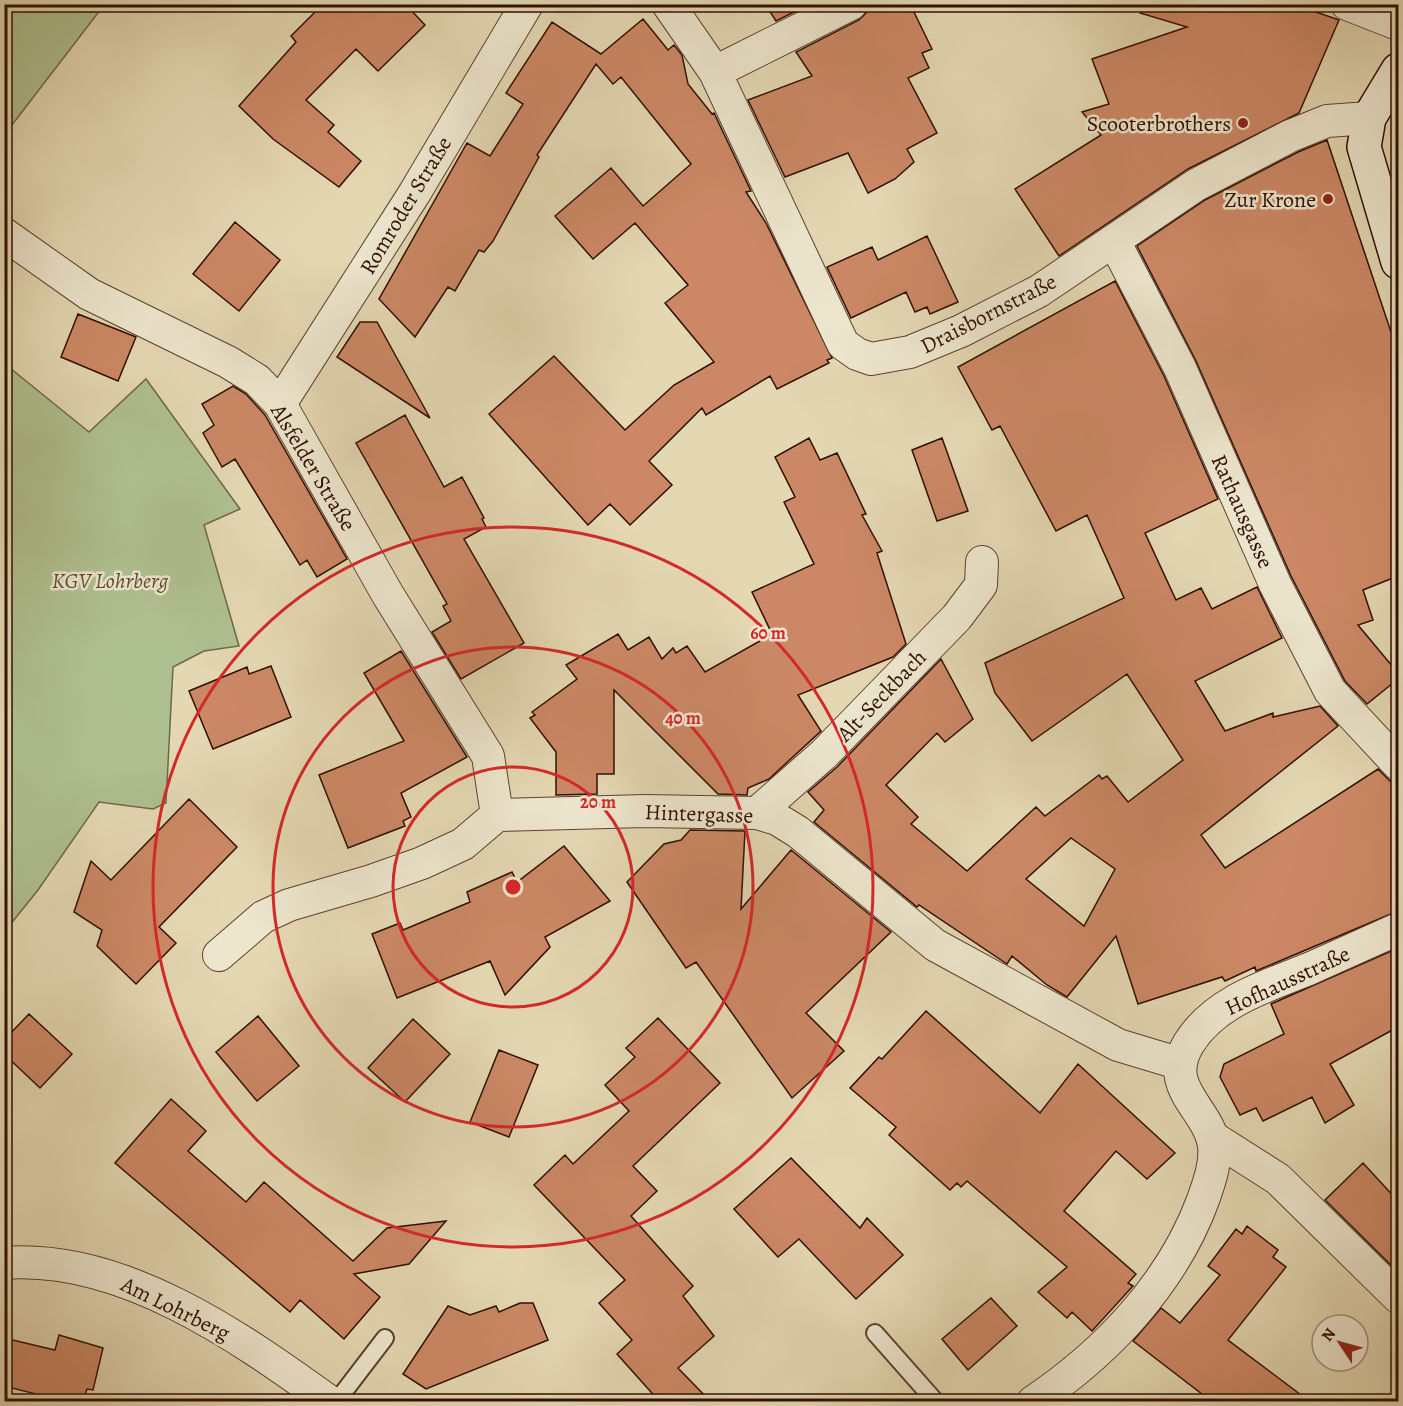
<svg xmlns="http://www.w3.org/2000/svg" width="1403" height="1406" font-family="Alegreya,serif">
<rect width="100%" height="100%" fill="#e4d8b3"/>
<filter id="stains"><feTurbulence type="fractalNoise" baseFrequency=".00333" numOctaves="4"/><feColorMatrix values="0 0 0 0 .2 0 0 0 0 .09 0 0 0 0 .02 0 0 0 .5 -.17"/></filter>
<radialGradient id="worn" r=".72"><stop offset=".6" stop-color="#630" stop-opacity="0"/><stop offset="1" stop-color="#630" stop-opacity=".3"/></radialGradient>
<path fill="#afc090" stroke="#6f6848" stroke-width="1.5" d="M5 4 104 5 5 134 4 5Z
M5 364 89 432 146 379 240 509 204 525 239 646 204 651 173 667 166 803 153 809 99 802 38 890 5 931Z"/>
<path fill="#c86" stroke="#2f0f01" stroke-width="1.5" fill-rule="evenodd" d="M323 4H405L425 25 378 71 356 49 306 100 334 125 328 132 361 161 339 187 273 139 239 106 296 42 291 36Z
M765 4H810L776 21Z
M869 4H910L932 49 922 53 929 68 908 78 937 133 907 149 914 162 895 179 868 193 848 153 785 177 748 100 812 76 796 52 859 20 866 13Z
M1141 4H1293L1339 20 1299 113 1188 169 1059 256 1015 189 1101 135 1082 112 1109 104 1092 59 1187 27 1140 13Z
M643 19 668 50 674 45 682 55 688 84 712 114 714 113 751 191 746 192 766 223 832 358 827 360 829 363 777 389 770 376 706 415 702 408 649 461 672 485 630 525 610 504 588 525 489 414 554 356 625 430 674 385 714 362 665 303 688 285 635 223 593 259 555 216 611 168 643 206 691 164 621 77 613 84 596 64 537 155 539 157 493 241 484 252 479 250 455 291 448 287 415 337 379 299 467 143 490 156 523 104 506 93 552 22 601 54Z
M1327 140 1398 353V576L1363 590 1373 620 1358 625 1398 673V679L1367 704 1345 681 1291 576 1196 361 1137 246 1205 200 1298 152Z
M235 222 280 260 239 311 193 274Z
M927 236 958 302 930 314 927 307 915 312 906 292 851 318 827 267 872 247 878 260Z
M1115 281 1164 376 1218 499 1145 533 1176 600 1201 588 1212 609 1257 587 1282 638 1195 681 1225 731 1273 713V717L1320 706 1338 726 1201 835 1225 868 1378 769 1398 789V911L1256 971 1255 967 1225 981 1222 977 1138 1004 1116 936 1067 997 1047 985 1012 956 1007 964 919 905 917 907 814 822 824 810 808 792 837 767 941 659 973 719 945 742 937 733 886 785 918 817 911 824 967 871 1036 807 1045 816 1099 775 1102 779 1107 776 1128 802 1183 760 1127 674 1032 741 995 693 985 663 1124 598 1087 515 1056 531 1000 426 992 430 958 367ZM1071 838 1115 869 1084 926 1026 879Z
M78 314 136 337 118 381 61 357Z
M360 322H377L430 418 337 357Z
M233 386 246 394 265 415 347 559 317 577 307 560 300 565 235 459 222 467 203 433 214 425 202 404Z
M405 415 444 487 462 477 484 518 482 519 486 527 464 539 524 643 461 679 432 632 451 621 443 606 447 604 356 443Z
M809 438 820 460 837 453 866 514 862 515 882 551 877 553 906 644 893 657 798 695 821 731 769 779 748 788 747 795 718 794 614 690V774H597V794L556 795V752L530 718 535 715 532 712 577 679 566 665 618 634 628 650 649 637 662 659 673 648 676 653 687 646 705 672 772 634 752 592 814 564 784 502 795 497 775 457Z
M942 438 968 511 937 521 912 450Z
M401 651 467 757 401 793 411 817 403 821 405 826 348 848 319 775 404 741 364 673Z
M271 666 291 717 213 749 189 691 247 667 249 674Z
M189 799 237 847 159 927 176 943 136 984 97 946 102 930 74 912 91 861 111 880Z
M690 830 745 831 741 909 791 850 891 932 806 1013 844 1051 792 1098 696 962 686 968 627 882 664 844 681 840Z
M564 846 610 901 545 937 550 947 505 995 490 961 397 998 372 934 400 923 403 930 470 902 467 892 512 872 517 882Z
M1398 948V1027L1330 1064 1354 1105 1325 1123 1312 1097 1263 1121 1256 1108 1240 1115 1220 1077 1224 1064 1284 1034 1271 1004Z
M926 1011 1040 1113 1078 1064 1175 1153 1147 1179 1116 1151 1064 1211 1136 1274 1128 1283 1133 1286 1092 1331 1072 1312 1067 1318 1038 1292 1067 1267 967 1181 961 1187 957 1183 950 1190 889 1135 896 1127 850 1088 879 1057 882 1059Z
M29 1014 72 1054 40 1088 4 1054V1040Z
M258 1016 299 1066 257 1101 216 1052Z
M658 1018 720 1083 633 1166 657 1191 631 1216 693 1286 683 1296 714 1336 678 1368 710 1401H659L617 1354 632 1340 599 1303 625 1280 534 1185 565 1155 573 1164 629 1111 605 1085 635 1057 626 1048Z
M413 1019 450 1054 405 1102 368 1068Z
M499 1050 538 1065 509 1137 470 1122Z
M171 1099 206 1131 188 1151 246 1202 264 1182 353 1261 387 1228 446 1221 409 1264 354 1274 380 1297 344 1339 300 1300 290 1312 115 1163Z
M791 1158 860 1228 867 1218 903 1255 856 1299 799 1239 778 1257 734 1209Z
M1363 1163 1398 1201V1272L1325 1200Z
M1247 1226 1278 1250 1273 1257 1286 1267 1228 1340 1309 1401H1211L1133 1341 1161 1308 1180 1323 1220 1275 1208 1266 1236 1229 1242 1234Z
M991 1298 1017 1326 968 1370 942 1339Z
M520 1303H533L548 1340 426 1389 403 1374 448 1306 470 1315 496 1306 499 1312Z
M59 1335 103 1348 93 1390 87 1389 83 1401H43L44 1396 4 1386V1338L55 1350Z"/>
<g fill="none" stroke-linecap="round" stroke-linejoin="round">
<defs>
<path id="service" d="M875 1333 936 1402
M336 1402 385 1338"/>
<path id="minor" d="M668 4 715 72 843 344 857 354 871 359 910 352 961 331 1039 291 1196 185 1290 136 1327 121 1369 118
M1347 4 1398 24
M715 72 851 4
M4 234 89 294 228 362 257 380 280 404 388 595 488 756 497 815
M1114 241 1180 368 1275 584 1330 691 1398 764
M280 404 414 194 527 4
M757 813 824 754 957 617 981 585 982 562
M219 955 263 917 289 905 371 881 422 863 463 844 497 815 645 811 757 813 777 819 798 832 935 945 1118 1045 1181 1064
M1212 1137 1278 1179 1398 1297
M4 1263C122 1254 238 1336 330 1402
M1033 1402C1106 1353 1172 1284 1203 1200 1209 1183 1216 1164 1214 1146 1209 1108 1161 1088 1189 1043 1216 1000 1268 986 1311 968 1340 955 1369 942 1398 929"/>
<path id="secondary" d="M1398 70 1369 118 1364 147 1398 262"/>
</defs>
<use href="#service" stroke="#5c412e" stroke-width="20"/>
<use href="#minor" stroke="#5c412e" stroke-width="34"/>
<use href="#secondary" stroke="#2f0f01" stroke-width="36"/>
<use href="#service" stroke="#ede6ce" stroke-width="16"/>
<use href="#minor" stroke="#ede6ce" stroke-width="32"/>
<use href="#secondary" stroke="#ede6ce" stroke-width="33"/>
</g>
<g fill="none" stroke="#d62828" stroke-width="3">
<circle cx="513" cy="887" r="120"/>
<circle cx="513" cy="887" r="240"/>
<circle cx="513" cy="887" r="360"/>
</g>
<g fill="#8f2418" stroke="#ede6ce" stroke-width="2">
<circle cx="1243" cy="123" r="6"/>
<circle cx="1328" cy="199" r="6"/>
</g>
<g text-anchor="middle" stroke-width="5" stroke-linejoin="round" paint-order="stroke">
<g font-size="22" fill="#2f0f01" stroke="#ede6ce" text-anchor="end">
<text x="1231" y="131">Scooterbrothers</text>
<text x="1316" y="207">Zur Krone</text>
</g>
<g font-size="22" fill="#2f0f01" stroke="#ede6ce">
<text transform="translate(405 205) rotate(-59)" y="8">Romroder Straße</text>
<text transform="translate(988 313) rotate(-27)" y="8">Draisbornstraße</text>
<text transform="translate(314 467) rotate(59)" y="8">Alsfelder Straße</text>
<text transform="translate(1243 511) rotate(66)" y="8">Rathausgasse</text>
<text transform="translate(881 695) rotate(-46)" y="8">Alt-Seckbach</text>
<text transform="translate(699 813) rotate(2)" y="8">Hintergasse</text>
<text transform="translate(1287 980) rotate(-25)" y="8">Hofhausstraße</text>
<text transform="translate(176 1308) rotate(26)" y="8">Am Lohrberg</text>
</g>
<g font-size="22" font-style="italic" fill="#5c4d33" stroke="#ede6ce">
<text x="110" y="588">KGV Lohrberg</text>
</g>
</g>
<circle cx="513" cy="887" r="9" fill="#d62828" stroke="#ede6ce" stroke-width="3"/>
<g font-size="18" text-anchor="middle" font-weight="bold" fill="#d62828" stroke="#ede6ce" stroke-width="5" stroke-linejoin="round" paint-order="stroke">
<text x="768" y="639">60 m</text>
<text x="683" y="724">40 m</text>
<text x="598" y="808">20 m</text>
</g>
<rect width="1403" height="1406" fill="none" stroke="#e4d8b3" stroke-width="24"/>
<rect x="6" y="6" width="1391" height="1394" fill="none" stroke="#2f0f01" stroke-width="3"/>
<rect x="12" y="12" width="1379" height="1382" fill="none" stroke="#2f0f01" stroke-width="1.5"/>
<g transform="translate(1340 1343) rotate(306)"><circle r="28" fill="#ede6ce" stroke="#a1907c" stroke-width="1.5"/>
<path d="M0-4.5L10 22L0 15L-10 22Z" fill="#8f2418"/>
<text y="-9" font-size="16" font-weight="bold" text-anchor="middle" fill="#2f0f01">N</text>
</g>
<rect width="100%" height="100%" filter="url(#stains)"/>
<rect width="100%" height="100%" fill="url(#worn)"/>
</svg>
